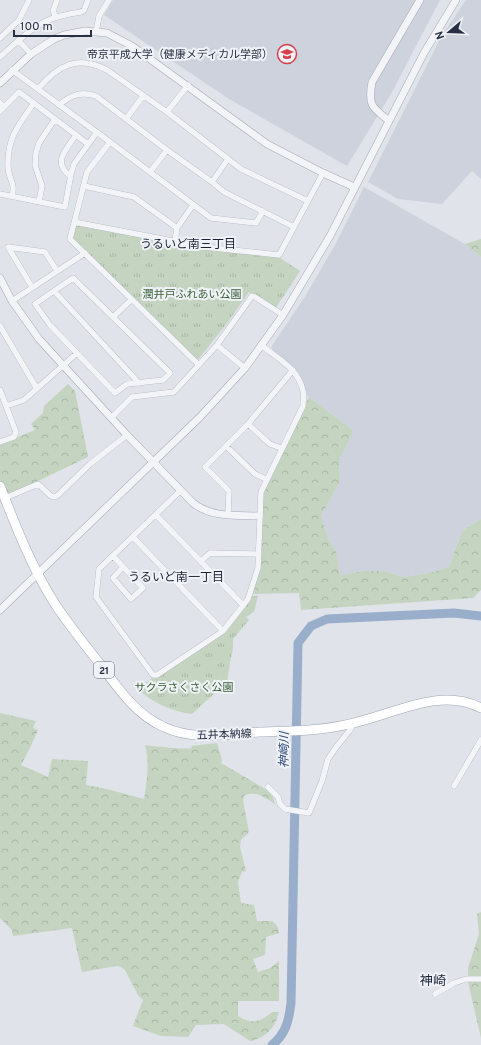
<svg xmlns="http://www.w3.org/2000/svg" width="481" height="1045" font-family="Overpass,'Noto Sans JP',sans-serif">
<defs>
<pattern id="forest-crowns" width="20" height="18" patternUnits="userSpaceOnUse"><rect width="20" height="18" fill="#c4d4c0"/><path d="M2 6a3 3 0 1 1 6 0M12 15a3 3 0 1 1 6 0" fill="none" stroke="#a8b6a6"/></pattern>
<pattern id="park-tufts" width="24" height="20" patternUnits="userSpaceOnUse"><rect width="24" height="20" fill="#c4d4c0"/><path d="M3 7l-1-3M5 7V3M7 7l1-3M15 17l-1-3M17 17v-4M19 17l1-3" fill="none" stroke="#a8b6a6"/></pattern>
</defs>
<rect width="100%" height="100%" fill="#e0e3ea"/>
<path fill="#ced2dc" d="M113 0H440L391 94 347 166 229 99 104 15Z
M466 0H481V179L472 171 442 204 398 199 368 182 441 37Z
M364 187 465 244 481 257V519L462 531 449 567 429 573 403 577 384 571H363L340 575 336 551 329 541 321 516 340 481 339 460 354 431 309 397 271 347 306 295 335 245Z"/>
<path fill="url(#forest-crowns)" d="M481 239V257L465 244Z
M68 384 75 391 88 457 7 496 0 483V444L35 430 31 424 43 413 44 406Z
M309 397 354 431 339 460 340 481 321 516 329 541 336 551 340 575 363 571H384L403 577 429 573 449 567 462 531 481 519V590L473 598 301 610 299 593 252 594 259 570 261 556 263 491Z
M0 713 36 721 33 728 38 730 30 748 21 765 48 777 52 759 88 761 86 785 107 789 144 799C147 781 150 762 145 745 152 746 187 750 192 748L191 746 217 743 222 760 221 763 267 790 273 797 275 804C267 799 254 789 244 796L243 800 249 832 241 840 240 847 246 871 242 872 238 882 241 903 254 905 257 921H272C276 924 279 927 279 933L266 937 265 955 253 959 258 972 270 968 279 961V1001H238V1016C252 1025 260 1022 272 1012H279C275 1028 266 1038 250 1041L224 1024 196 1025 188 1037 161 1036 133 1026 143 1000 138 995 125 970 121 967 116 966 82 972 72 928 13 936 12 930 0 918Z
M481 912V1038L468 982V968L479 934 477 914Z"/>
<path fill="url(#park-tufts)" d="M74 225 277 256 300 271 275 309 249 292 228 322 197 361 70 240Z
M248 596H258L254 612 246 617 249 620 233 639V649L230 663 227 682 192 714C171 711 152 703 137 688L214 639Z"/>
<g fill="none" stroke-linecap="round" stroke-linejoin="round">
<path stroke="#99aecb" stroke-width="9" d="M272 1045C286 1034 289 1020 291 1003L298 643 311 626 327 619 454 613 481 616"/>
<defs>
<path id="minor" d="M56 17 53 11 57 0
M96 32 99 16 109 0
M0 38 19 20 29 0
M19 41 31 54
M0 57C17 42 35 23 57 17 64 15 73 13 81 12L84 10 88 0
M12 70 110 142 211 218 256 223 263 211
M38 89C57 66 78 54 107 70L167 112 241 169 308 201
M0 103 4 107 0 111
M59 105C71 95 81 91 96 96L167 150 212 182 224 192 294 227
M4 107 19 92 88 144
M167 112 188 85
M126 119 143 96
M110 142 87 172 70 239 199 365
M150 172 167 150
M70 176C52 162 66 150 76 135
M212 182 228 159
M84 186 134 197 177 228
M0 194 65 207 71 174 74 164 97 132
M12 196C16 182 8 179 8 166 7 138 19 124 34 103
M39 202 42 186 35 165 36 153 39 143 55 119
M74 222 204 247 279 255 323 173
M175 241 177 228 193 205
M73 278 170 373 163 380 127 384 115 393 50 325 35 304Z
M32 287 8 247 45 252 57 271
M54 291 139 383
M12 301 85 253
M113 317 131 300
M0 326 37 389
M217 345 245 368
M0 390 16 432 14 437 0 442
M6 406 24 400 77 353
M111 418 132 397 174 392 217 345 252 296 255 297 283 315
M248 424 270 444 281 448
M227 447 255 474 266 479
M180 491 99 569 96 597 153 675H157L223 631 248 599 258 568 261 492 303 406C303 401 304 395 303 391 299 369 277 358 261 345
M5 498 38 484 51 496 54 497 57 496 90 464 127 435
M156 515 243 605
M228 515 229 491 205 467 248 424 293 370
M133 537 223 631
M113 556 143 588 131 599 113 578 123 567
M201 561 210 553 258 554
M454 786 481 740
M268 787 278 797 280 804 285 809 309 813 322 781 328 759 337 746 350 730 353 724
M435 994 454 983 466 979H481"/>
<path id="tertiary" d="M0 83 31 54 54 39 64 35 85 31 107 33 132 46 267 144 323 173 354 187
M388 120C371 107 368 104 372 82L420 0
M0 278 12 301 39 339 127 435 193 503C212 518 236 515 259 516
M0 610 200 417 245 368 283 315 330 236 424 53 456 0"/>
<path id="primary" d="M0 486C16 527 32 568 55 604 69 625 85 645 100 664 118 688 136 715 164 727 194 741 227 734 259 732 293 731 328 731 361 721 400 711 442 688 481 708"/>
</defs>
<use href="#minor" stroke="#a5a9b4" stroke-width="6"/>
<use href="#tertiary" stroke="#a5a9b4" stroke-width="8"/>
<use href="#primary" stroke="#9fa6b6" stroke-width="10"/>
<use href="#minor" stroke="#f3f4f8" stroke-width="5.5"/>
<use href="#tertiary" stroke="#f3f4f8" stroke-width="7"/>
<use href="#primary" stroke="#fff" stroke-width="9"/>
</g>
<defs>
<symbol id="university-ring" viewBox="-11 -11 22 22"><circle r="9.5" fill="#eff2f7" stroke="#d53f4b" stroke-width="1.5"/><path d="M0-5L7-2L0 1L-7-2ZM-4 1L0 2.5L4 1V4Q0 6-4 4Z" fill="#d53f4b"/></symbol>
</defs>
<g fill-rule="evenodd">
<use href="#university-ring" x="276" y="43" width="22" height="22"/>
</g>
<g text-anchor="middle" stroke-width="4" stroke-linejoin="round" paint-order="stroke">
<rect fill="#eff2f7" stroke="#646a78" stroke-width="1" x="94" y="662" width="20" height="16" rx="3"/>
<g font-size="10" font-weight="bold" fill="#282f42">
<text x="104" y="674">21</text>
</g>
<g font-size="11" fill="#282f42" stroke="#eff2f7" text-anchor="end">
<text x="273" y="58">帝京平成大学（健康メディカル学部）</text>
</g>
<g font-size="11" fill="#395e34" stroke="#eff2f7">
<text x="192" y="298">潤井戸ふれあい公園</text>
<text x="184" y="691">サクラさくさく公園</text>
</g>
<g font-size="11" fill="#282f42" stroke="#eff2f7">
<text transform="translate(224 734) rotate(-2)" y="4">五井本納線</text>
</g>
<g font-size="12" fill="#1a2133" stroke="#eff2f7">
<text x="188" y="248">うるいど南三丁目</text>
<text x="176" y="581">うるいど南一丁目</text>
</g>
<g font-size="12" font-style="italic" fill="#304b78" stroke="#eff2f7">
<text transform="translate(284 750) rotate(-89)" y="4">神崎川</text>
</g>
<g font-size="13" fill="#1a2133" stroke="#eff2f7">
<text x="433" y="985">神崎</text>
</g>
</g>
<g transform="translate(449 32) rotate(251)" stroke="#eff2f7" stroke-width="3" paint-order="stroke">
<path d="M0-3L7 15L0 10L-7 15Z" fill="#282f42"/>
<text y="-6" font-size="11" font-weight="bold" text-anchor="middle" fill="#282f42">N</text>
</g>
<path d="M14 30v6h77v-6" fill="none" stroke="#282f42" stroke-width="2"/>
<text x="20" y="30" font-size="12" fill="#282f42" stroke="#eff2f7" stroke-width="3" paint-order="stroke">100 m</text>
</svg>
